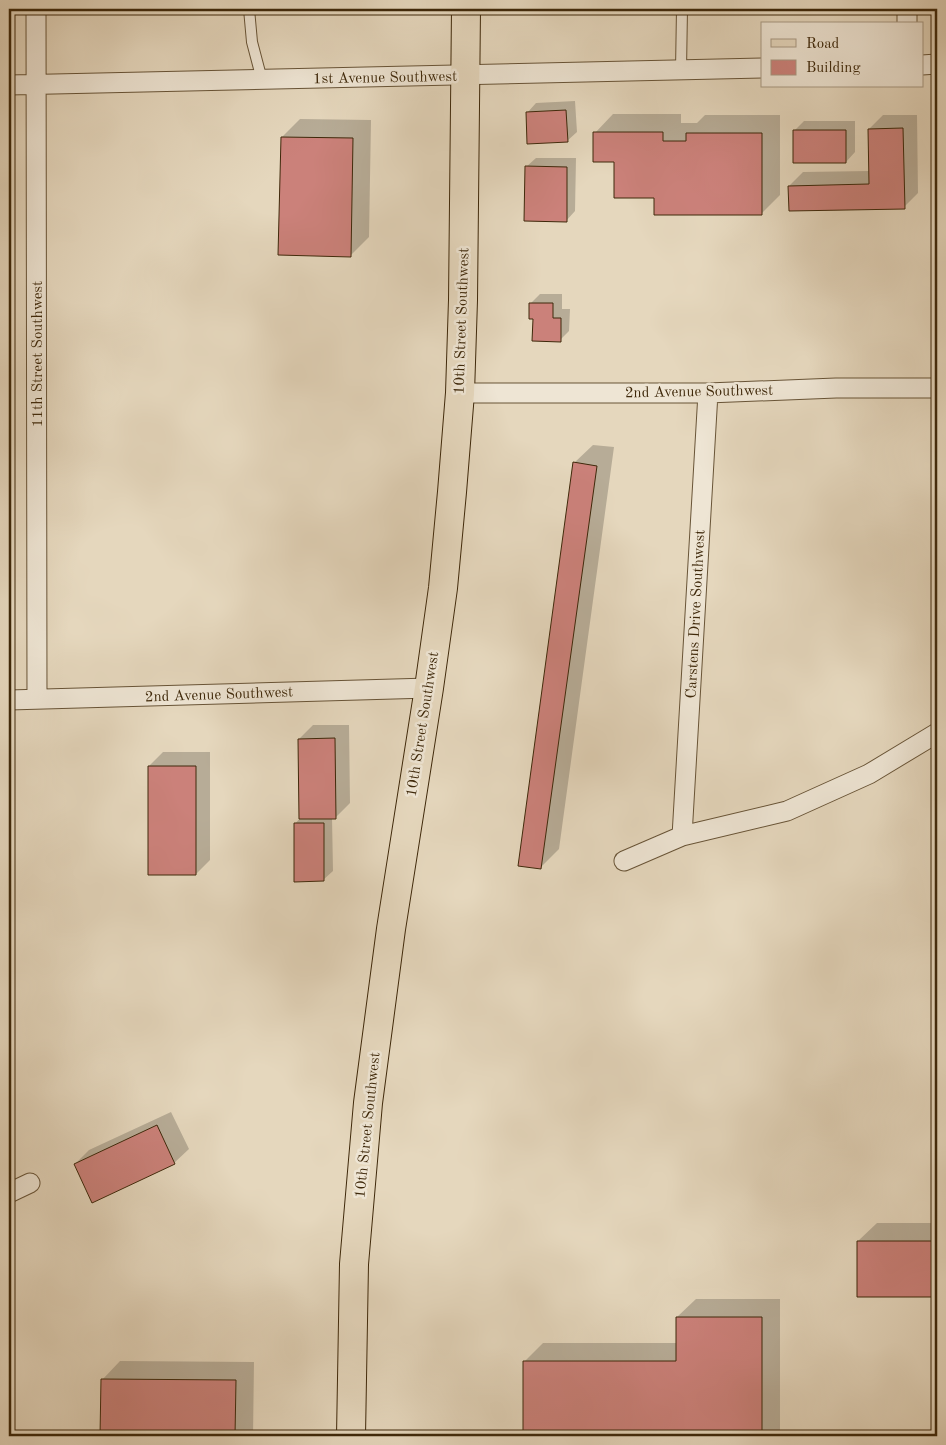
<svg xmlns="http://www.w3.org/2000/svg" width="946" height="1445" font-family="'Old Standard TT',serif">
<rect width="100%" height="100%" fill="#e5d7bd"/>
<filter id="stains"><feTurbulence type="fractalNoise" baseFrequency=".004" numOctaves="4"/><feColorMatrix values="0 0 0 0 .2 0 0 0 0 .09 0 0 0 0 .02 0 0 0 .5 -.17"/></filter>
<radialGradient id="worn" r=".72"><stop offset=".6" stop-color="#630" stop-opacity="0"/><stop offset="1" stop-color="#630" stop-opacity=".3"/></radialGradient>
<path fill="#0003" d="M575 101 577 132 567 141 527 113 536 103Z
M613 114H681V123H697L705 115H780V195L761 214 656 197 616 161 595 133Z
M883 115H917L918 193 904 207 789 186 803 172 870 171 869 129Z
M300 119 371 120 369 237 350 256 282 137Z
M804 121H855V152L846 162 794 131Z
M536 158H576L575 211 566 221 526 167Z
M540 294H562V309H570L569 331 560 340 534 318 531 303Z
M593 445 614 447 559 849 540 868 574 463Z
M313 725H349L350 803 336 817H332L333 871 323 880 295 824 300 818 299 739Z
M163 752H210V860L196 874 149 766Z
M171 1112 189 1149 174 1163 75 1164 89 1150Z
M877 1223H937V1296L858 1295V1241Z
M696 1299H780V1435H937V1436H525V1361L543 1343H677V1317Z
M120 1361 254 1362 253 1436H101L102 1380Z"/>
<path fill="#cb817a" stroke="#3e280a" d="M566 110 568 142 527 144 526 112Z
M903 128 905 209 789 211 788 186 869 184 868 129Z
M793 130H846V163H793Z
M593 132H663V141H686V133H762V215H654V198H614V162H593Z
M281 137 353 138 351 257 278 255Z
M525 166 567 167V222L524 221Z
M529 303H553V318H561V342L532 341 533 319H529Z
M573 462 597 466 541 869 518 866Z
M335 738 336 819H299L298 739Z
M148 766H196V875H148Z
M294 823H324V881L294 882Z
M157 1125 175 1164 92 1203 74 1164Z
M857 1241H937V1297H857Z
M676 1317H762V1436H523V1361H676Z
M101 1379 236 1380 235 1436H100Z"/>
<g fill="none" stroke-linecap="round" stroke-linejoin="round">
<defs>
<path id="service" d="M249 9 252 42 262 80
M681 70 682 9"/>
<path id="minor" d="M36 9 37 699
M907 9V24
M922 65 937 64
M9 85 762 68
M460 393H708L836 388H937
M9 700 429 688
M682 836 708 393
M624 861 682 836 787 811 869 774 937 733
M9 1193 30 1183"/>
<path id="primary" d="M351 1436 354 1264 368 1103 391 929 429 688 443 588 452 492 460 393 463 300 466 9"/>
</defs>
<use href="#service" stroke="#685437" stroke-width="12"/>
<use href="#minor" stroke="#685437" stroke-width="21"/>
<use href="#primary" stroke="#3e280a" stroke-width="30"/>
<use href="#service" stroke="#eee5d4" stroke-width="10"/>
<use href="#minor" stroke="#eee5d4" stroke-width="19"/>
<use href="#primary" stroke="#e5d7bd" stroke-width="28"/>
</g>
<g text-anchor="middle" stroke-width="5" stroke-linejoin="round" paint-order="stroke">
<g font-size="15" fill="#3e280a" stroke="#eee5d4">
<text transform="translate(385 77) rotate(-1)" y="5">1st Avenue Southwest</text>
<text transform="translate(461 321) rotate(-88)" y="5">10th Street Southwest</text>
<text transform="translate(37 354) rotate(-90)" y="5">11th Street Southwest</text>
<text transform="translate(699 391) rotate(-1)" y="5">2nd Avenue Southwest</text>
<text transform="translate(695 614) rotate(-87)" y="5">Carstens Drive Southwest</text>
<text transform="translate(219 694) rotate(-2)" y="5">2nd Avenue Southwest</text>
<text transform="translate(422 724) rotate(-81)" y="5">10th Street Southwest</text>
<text transform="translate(367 1125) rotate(-84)" y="5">10th Street Southwest</text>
</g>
</g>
<rect width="946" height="1445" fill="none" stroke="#e5d7bd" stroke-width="30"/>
<rect x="10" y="10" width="926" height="1425" fill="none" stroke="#3e280a" stroke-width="2.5"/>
<rect x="15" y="15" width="916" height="1415" fill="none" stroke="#3e280a"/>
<rect x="761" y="22" width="162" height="65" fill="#eee5d4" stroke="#a89983"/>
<rect x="771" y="39" width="25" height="8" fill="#e5d7bd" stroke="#a89983"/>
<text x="806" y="48" font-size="15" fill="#3e280a">Road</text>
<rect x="771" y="60" width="25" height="15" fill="#cb817a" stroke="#a89983"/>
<text x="806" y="72" font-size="15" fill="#3e280a">Building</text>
<rect width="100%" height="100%" filter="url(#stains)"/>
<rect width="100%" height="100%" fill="url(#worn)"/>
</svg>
